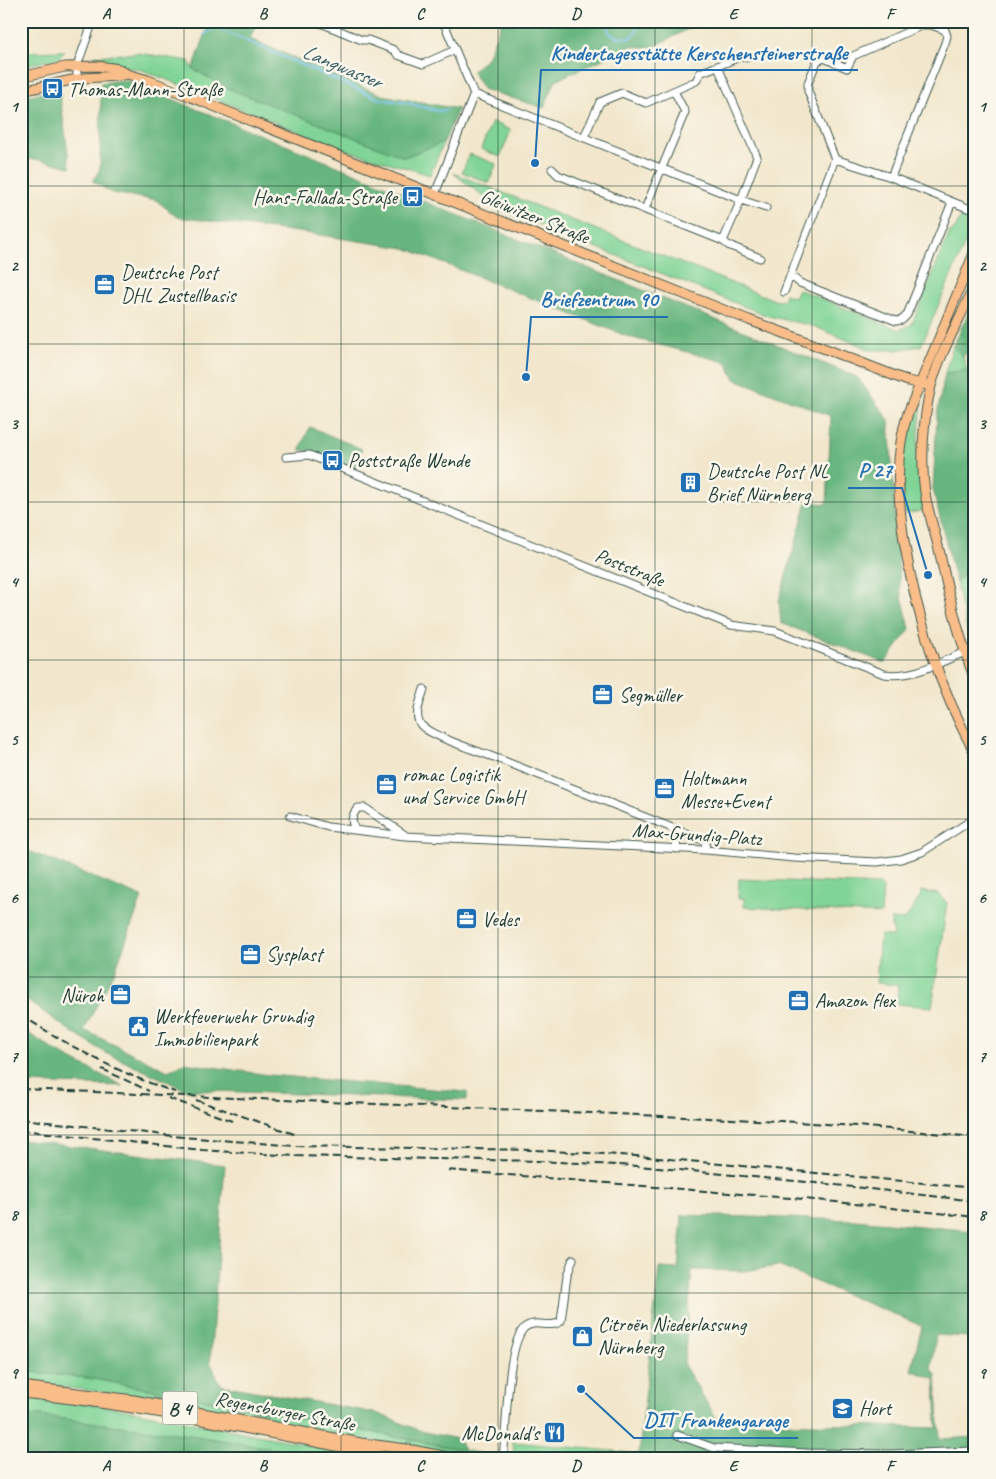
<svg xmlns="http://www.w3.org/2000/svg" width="996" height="1479" font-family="Caveat,sans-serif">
<rect width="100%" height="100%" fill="#fbf7ec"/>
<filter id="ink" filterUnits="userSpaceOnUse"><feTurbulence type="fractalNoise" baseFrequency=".02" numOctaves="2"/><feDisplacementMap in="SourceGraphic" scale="10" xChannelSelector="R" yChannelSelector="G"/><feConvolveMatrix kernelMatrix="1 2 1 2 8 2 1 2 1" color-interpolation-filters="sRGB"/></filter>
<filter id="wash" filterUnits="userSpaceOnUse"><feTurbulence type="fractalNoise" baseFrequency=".0096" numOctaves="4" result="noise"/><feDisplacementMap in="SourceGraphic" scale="20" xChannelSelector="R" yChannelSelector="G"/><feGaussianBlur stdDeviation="1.12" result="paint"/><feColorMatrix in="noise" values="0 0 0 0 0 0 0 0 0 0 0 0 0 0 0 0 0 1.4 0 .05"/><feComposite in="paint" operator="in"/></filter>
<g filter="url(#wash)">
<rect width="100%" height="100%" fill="#f2e7cc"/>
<path fill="#80d496" stroke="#508865" d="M65 51 58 59 21 66V52Z
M138 53 189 61 193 69 404 157 444 142 430 175 343 149 142 70 95 61 94 56Z
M492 122 511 130 500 157 481 149Z
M470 154 496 164 489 183 462 172Z
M453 173 777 301 783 300 785 294 794 297 798 289 899 330 912 324 950 232 955 229 963 213 975 218V220L921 346 896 350H871L813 326 768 316 500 209Z
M953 346 963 356 967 370 945 373Z
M916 401 922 402 917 451 926 510 905 514C903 492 900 469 903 447 906 431 911 416 916 401Z
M975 562V666L956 583Z
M739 879 880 885 883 888 881 914 744 907V898H738Z
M921 891 938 894 947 903 932 1007 897 1004 898 985 876 983 880 935 893 936V928H891V919L905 920 920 897Z
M21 1371 88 1378 197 1398 493 1456 490 1458H475L354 1438 134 1396 21 1382Z
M21 1396 110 1407 379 1458H328L190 1435 40 1416 21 1415Z
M513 1442 613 1451 612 1458H526L514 1455Z"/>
<path fill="#68b67f" stroke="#447a5a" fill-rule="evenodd" d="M210 21H257L250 39 382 95 458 109 444 142 404 157 227 88 193 69Z
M502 21H704L651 48 632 46 556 80 544 108 483 89 472 71 487 58Z
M125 80 857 377 889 420 900 589 910 629 885 663 781 623 779 601 807 502 827 504 831 416 735 379 726 362 629 337 405 248 306 233 177 217 156 200 112 193 93 181 100 169 101 83Z
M59 89 70 167 36 159H21V97Z
M975 299V348L963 356 953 346Z
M967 370H975V562L956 583 933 489 937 415 945 373Z
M310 427 362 449 354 470 300 449Z
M21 848 142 897 115 971 84 1030 168 1071 184 1063 269 1075 467 1092V1100L186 1090 106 1053 76 1035 21 996Z
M21 1028 55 1051 123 1086 21 1083Z
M21 1140 225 1165 210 1362 221 1385 376 1413 424 1432 458 1439 464 1450 197 1398 88 1378 21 1371Z
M682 1215 855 1220 975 1231V1286H973L968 1337 936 1335 931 1368 936 1375 940 1439 975 1437V1458H612L613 1451 639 1454 659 1268 678 1269ZM778 1266 922 1326 911 1370 935 1379 937 1428 718 1421 684 1365 692 1270 744 1271Z
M21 1415 40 1416 190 1435 328 1458H21Z"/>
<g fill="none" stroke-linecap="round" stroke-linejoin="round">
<path stroke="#76c1ef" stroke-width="2" d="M594 21 608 24 609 33 617 37 631 38 637 31 638 21
M204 35 215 27 380 99 408 103 437 111 447 110"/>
</g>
</g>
<g filter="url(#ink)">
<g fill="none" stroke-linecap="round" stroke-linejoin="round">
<defs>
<path id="minor" d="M316 21 362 40H368L394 50 398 55 423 64 455 50
M77 79V66L93 21
M474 94 741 200 766 208
M584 137 600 102 622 93 646 103 696 81 700 73 742 56 747 57
M835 159 808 91V83L817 61 824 58 847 68 853 56 923 25H931L945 30 947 36 945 43 891 177
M835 159 891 177 975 211
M552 169 558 175 723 241 741 200 757 157 718 67
M435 194 474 94 443 21
M645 209 685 112 674 91
M723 241 728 245 760 258
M791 276 800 283 896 321 902 320 907 315 952 202
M784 292 835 159
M286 457 309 455 731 625 775 631 884 674C914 678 938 663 965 652
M424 689C421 700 413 716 421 725 431 737 487 754 504 761 571 787 638 814 705 841L706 850
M290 816 328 827 405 836 621 846 706 850 794 858 877 862 901 859 922 852 975 818
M355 830C351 821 351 816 358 808H365L405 835
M676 849 678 831
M677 1435 714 1448 806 1453 890 1454 975 1451
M503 1458C507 1430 506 1347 524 1328 535 1318 551 1330 561 1321L567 1276 573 1259"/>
<path id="major" d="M21 77 65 67 98 66 119 69 127 74 148 80 176 91 749 320 792 336 908 381 931 386
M21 91C42 87 63 81 84 78 98 76 113 78 127 74
M975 251 908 413C894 454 898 498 904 541 916 614 939 687 975 753
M975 284C961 318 941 350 931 386 923 419 920 465 926 499 930 518 936 536 940 554 949 597 959 639 975 679
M21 1386 134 1400 361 1443 407 1449 454 1458
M21 1393C147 1406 271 1434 396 1458"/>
</defs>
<use href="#minor" stroke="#3f564b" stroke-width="9"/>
<use href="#major" stroke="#3f564b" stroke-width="11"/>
<use href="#minor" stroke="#fff" stroke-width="7"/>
<use href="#major" stroke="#f9bd89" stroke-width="9"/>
<path stroke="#1f3d34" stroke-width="2" stroke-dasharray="8 4" stroke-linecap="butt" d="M21 1015C69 1046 120 1074 175 1092
M102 1069 149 1091
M21 1089 780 1121 857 1126 975 1137
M168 1098 232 1121
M196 1100 297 1135
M21 1119 183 1137 296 1146 535 1150 637 1156 975 1188
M21 1130 202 1150 296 1156 538 1161 638 1166 827 1184 975 1201
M448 1170 827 1201 975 1217"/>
</g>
</g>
<path fill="none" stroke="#1f3d34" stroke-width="1" stroke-opacity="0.55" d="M184 21V1458M341 21V1458M498 21V1458M655 21V1458M812 21V1458M21 186H975M21 344H975M21 502H975M21 660H975M21 819H975M21 977H975M21 1135H975M21 1293H975"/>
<defs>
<symbol id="bus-square" viewBox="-11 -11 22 22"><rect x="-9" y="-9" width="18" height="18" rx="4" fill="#1f6fb2" stroke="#fbf7ec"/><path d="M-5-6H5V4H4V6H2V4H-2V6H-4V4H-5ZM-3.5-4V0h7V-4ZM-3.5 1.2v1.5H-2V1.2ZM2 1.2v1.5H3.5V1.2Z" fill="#fff"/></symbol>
<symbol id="office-square" viewBox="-11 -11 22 22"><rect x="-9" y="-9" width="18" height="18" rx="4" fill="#1f6fb2" stroke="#fbf7ec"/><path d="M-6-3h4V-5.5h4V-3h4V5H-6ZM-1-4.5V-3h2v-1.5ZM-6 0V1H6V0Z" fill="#fff"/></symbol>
<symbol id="building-square" viewBox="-11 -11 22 22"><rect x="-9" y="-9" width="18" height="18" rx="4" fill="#1f6fb2" stroke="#fbf7ec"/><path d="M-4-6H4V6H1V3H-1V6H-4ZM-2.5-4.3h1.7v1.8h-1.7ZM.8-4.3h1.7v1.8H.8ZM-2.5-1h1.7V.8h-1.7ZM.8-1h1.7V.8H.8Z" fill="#fff"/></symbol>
<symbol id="civic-square" viewBox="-11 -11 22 22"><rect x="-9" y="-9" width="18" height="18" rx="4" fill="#1f6fb2" stroke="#fbf7ec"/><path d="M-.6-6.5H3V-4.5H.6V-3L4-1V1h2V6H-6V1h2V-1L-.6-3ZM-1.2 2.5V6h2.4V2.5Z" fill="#fff"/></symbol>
<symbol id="shop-square" viewBox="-11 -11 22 22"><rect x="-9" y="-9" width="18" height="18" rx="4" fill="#1f6fb2" stroke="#fbf7ec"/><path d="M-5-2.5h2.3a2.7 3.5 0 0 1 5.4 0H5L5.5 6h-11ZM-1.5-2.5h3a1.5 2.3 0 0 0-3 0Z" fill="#fff"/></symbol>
<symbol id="school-square" viewBox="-11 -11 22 22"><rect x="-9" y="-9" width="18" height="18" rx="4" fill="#1f6fb2" stroke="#fbf7ec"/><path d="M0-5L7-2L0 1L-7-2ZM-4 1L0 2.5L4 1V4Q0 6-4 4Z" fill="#fff"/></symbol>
<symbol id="restaurant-square" viewBox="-11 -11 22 22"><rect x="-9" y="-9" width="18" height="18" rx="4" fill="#1f6fb2" stroke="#fbf7ec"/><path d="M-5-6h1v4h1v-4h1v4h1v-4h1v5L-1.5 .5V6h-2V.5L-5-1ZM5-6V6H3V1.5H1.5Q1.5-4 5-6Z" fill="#fff"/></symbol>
</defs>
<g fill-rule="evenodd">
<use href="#bus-square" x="40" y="76" width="25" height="25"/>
<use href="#bus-square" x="400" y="184" width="25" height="25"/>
<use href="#office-square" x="92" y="272" width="25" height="25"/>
<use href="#bus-square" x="320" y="448" width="25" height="25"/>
<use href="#building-square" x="678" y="470" width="25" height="25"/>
<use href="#office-square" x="590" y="682" width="25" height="25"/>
<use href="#office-square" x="374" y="772" width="25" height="25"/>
<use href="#office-square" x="652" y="776" width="25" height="25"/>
<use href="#office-square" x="454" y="906" width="25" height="25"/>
<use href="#office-square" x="238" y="942" width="25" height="25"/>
<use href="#office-square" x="108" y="982" width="25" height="25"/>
<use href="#office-square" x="786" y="988" width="25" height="25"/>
<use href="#civic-square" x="126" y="1014" width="25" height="25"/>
<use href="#shop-square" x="570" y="1324" width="25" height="25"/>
<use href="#school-square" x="830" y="1396" width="25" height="25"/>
<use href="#restaurant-square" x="542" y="1420" width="25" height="25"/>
</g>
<g text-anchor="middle" stroke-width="5" stroke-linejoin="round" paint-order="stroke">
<rect fill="#fbf7ec" stroke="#61756b" stroke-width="1" x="162.5" y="1391.5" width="35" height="33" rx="4"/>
<g font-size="19" font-weight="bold" fill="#1f3d34">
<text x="180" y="1415">B 4</text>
</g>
<g font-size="20" fill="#1f3d34" stroke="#fbf7ec" text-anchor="start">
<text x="68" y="96">Thomas-Mann-Straße</text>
<text x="397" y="204" text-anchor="end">Hans-Fallada-Straße</text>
<text x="121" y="279">Deutsche Post<tspan x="121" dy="23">DHL Zustellbasis</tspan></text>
<text x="348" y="467">Poststraße Wende</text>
<text x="707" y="478">Deutsche Post NL<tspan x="707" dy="23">Brief Nürnberg</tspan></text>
<text x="619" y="702">Segmüller</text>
<text x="402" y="781">romac Logistik<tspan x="402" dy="23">und Service GmbH</tspan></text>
<text x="681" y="785">Holtmann<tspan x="681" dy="23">Messe+Event</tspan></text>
<text x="482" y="926">Vedes</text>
<text x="266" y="961">Sysplast</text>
<text x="104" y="1002" text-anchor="end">Nüroh</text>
<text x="815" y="1007">Amazon flex</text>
<text x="154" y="1023">Werkfeuerwehr Grundig<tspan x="154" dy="23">Immobilienpark</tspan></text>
<text x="598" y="1331">Citroën Niederlassung<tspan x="598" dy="23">Nürnberg</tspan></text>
<text x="859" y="1415">Hort</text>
<text x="539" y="1440" text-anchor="end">McDonald's</text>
</g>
<g font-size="20" fill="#1f3d34" stroke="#fbf7ec">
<text transform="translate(535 216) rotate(22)" y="7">Gleiwitzer Straße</text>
<text transform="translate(630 567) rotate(22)" y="7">Poststraße</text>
<text transform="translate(697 834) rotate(4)" y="7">Max-Grundig-Platz</text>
<text transform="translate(285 1411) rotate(11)" y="7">Regensburger Straße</text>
</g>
<g font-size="21" font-style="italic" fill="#355e63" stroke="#fbf7ec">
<text transform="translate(342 66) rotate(23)" y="7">Langwasser</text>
</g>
</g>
<path fill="none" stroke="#1f6fb2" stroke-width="2" d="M535 163L541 70H858M526 377L531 317H668M928 575L902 488H848M581 1389L634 1438H798"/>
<g fill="#1f6fb2" stroke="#fbf7ec" stroke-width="2">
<circle cx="535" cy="163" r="5"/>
<circle cx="526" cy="377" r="5"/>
<circle cx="928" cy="575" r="5"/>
<circle cx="581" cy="1389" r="5"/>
</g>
<g font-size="21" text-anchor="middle" font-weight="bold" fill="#1f6fb2" stroke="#fbf7ec" stroke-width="5" stroke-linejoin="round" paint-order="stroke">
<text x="699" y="60">Kindertagesstätte Kerschensteinerstraße</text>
<text x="599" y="306">Briefzentrum 90</text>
<text x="875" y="477">P 27</text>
<text x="716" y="1427">DIT Frankengarage</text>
</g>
<rect width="996" height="1479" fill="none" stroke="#fbf7ec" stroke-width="55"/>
<rect x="28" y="28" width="940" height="1424" fill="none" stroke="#1f3d34" stroke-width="2"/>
<g font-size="16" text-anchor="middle" font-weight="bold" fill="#1f3d34">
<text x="106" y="19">A</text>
<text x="263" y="19">B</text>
<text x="420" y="19">C</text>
<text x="576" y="19">D</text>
<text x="733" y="19">E</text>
<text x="890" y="19">F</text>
<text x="14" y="112">1</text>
<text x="982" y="112">1</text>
<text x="14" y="271">2</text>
<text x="982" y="271">2</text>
<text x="14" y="429">3</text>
<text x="982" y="429">3</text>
<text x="14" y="587">4</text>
<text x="982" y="587">4</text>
<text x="14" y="745">5</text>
<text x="982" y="745">5</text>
<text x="14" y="903">6</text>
<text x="982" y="903">6</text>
<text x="14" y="1062">7</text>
<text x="982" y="1062">7</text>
<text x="14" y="1220">8</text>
<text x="982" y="1220">8</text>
<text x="14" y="1378">9</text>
<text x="982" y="1378">9</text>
<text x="106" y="1471">A</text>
<text x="263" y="1471">B</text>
<text x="420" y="1471">C</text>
<text x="576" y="1471">D</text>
<text x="733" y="1471">E</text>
<text x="890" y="1471">F</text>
</g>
</svg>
